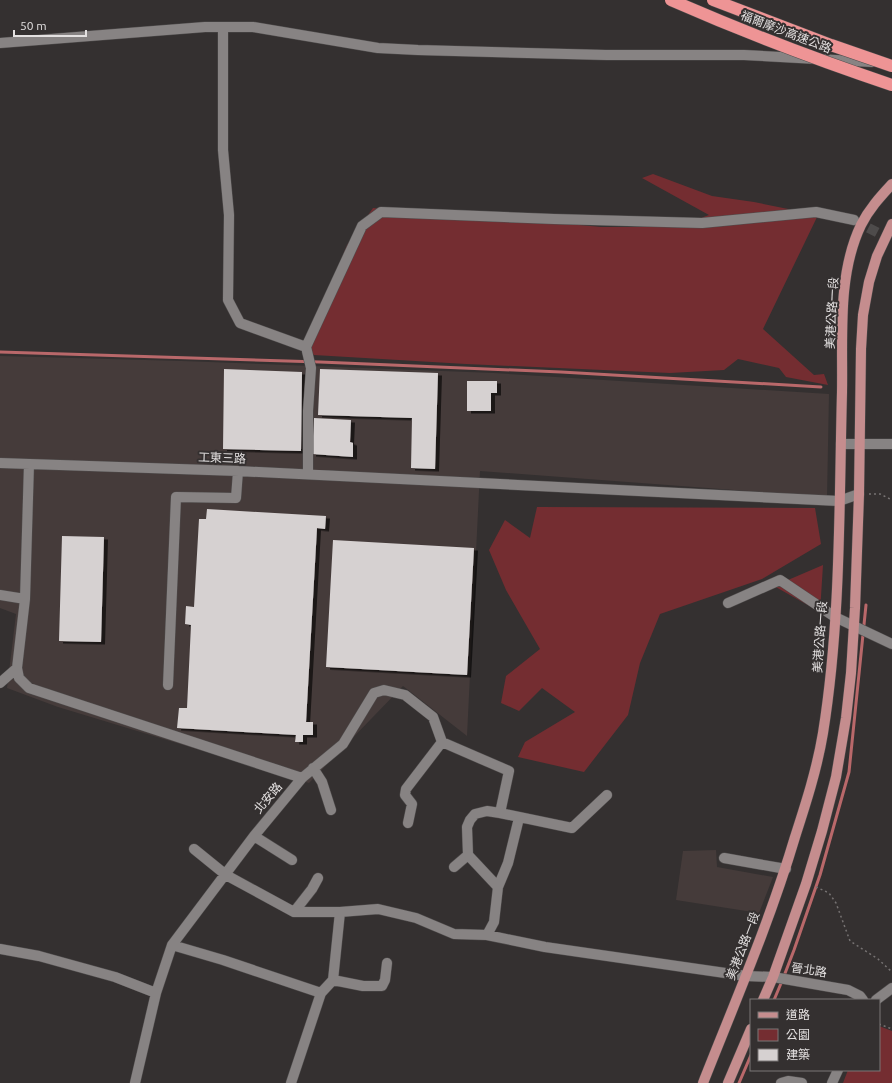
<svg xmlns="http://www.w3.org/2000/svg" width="892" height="1083" font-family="Ubuntu,'Noto Sans TC',sans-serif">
<defs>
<filter id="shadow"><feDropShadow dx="4" dy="2.5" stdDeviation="0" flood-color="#0009"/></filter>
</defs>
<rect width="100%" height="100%" fill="#343030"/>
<path fill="#453b3a" d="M0 356 182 361 494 373 829 394 827 497 480 471 467 736 403 686 309 783 58 707 7 688 16 614 0 608Z
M716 850 717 867 773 877 759 913 676 900 683 851Z"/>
<path fill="#742d31" d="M653 174 712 196 754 202 818 215 763 329 814 375 824 374 828 385 786 377 779 368 738 359 724 370 670 373 466 364 314 355 305 348 347 245 373 208 505 218 601 227H676L709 215 642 178Z
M537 507 815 508 821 544 762 579 660 614 640 663 628 715 584 772 518 757 525 742 575 712 542 688 519 711 501 703 506 676 540 649 506 590 489 550 505 520 530 538Z
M823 565 820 612 774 586Z
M879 1026 892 1031V1083H843L848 1070H879Z"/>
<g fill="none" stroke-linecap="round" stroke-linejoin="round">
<path stroke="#b9686a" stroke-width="3" d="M0 352 320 362 561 372 821 387
M784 976 794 950 820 875 849 772 866 605
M774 1000 782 981
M739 1083 751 1055"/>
</g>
<path fill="#d6d1d1" filter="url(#shadow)" d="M224 369 302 372 301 451 223 449Z
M320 369 438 373 435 469 411 468 412 418 318 415Z
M467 381H497V393H491V411H467Z
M314 418 351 420 350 442 353 443V457L312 454Z
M207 509 326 516 325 529 317 528 306 722H313V735H303V742H295L296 735 177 728 179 708H187L191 625 185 624 186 606 194 607 199 519H206Z
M62 536 104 537 101 642 59 641Z
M333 540 474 548 467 675 326 667Z"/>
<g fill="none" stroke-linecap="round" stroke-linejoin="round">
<path stroke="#4e4b4b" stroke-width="10" stroke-dasharray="10 5" stroke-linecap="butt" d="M855 221 892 240"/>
<defs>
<path id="minor" d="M223 27V150L229 215 228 300 240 323 306 347
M0 43 205 27H253L378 48 418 50 606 55H744L872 62
M841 444H892
M0 463 238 471 839 501 859 494
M29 464 25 599 17 668 19 678 29 688 302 778
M308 474V411L311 368 306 347 362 226 381 212 554 219 702 223 816 212 854 220
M0 595 25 599
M728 603 780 580 835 617 892 644
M0 683 17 668
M168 685 176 497 236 498 238 471
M313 768 322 782 331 810
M500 813 572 828 607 795
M408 823 412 804 405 795 406 789 442 742
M254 836 292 860
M724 858 786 869
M454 867 468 855
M498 887 508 863 519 818
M294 912 312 889 318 878
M487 935 545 947 746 976 773 977 848 990 860 996 863 1000
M172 945 223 960 321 993
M0 949 39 956 115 977 156 993
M333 980 363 986H382L385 980 387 963
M876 1000 892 988
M135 1083 156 993 172 945 254 836 302 778 343 744 374 693 384 690 405 695 433 717 442 742 509 771 500 813 487 811 475 814 470 820 467 827 468 855 498 887 494 922 487 935 454 934 416 918 378 909 340 912H294L226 875 194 849
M291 1083 321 993 333 980 340 912
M781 1083 788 1081 802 1083
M832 1083 838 1070"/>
<path id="major" d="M763 1000 773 977 806 884 822 831 836 777 846 718 851 673 855 608 859 494 861 349 863 315 869 282 877 256 892 224
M703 1083C735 1002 770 921 795 837 806 803 817 769 823 733 841 621 839 505 842 392 843 337 837 275 861 225 869 209 880 197 892 184
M728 1083 751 1029"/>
</defs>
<use href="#minor" stroke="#4f4c4c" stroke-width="11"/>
<use href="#major" stroke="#4f4c4c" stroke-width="11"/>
<path stroke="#767272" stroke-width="1.5" stroke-dasharray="2 3" stroke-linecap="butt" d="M869 494H880L892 500
M816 887 829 893 836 903 850 941 878 959 892 972
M879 1024 892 1029"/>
<use href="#minor" stroke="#878383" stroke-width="10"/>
<use href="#major" stroke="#c58d8e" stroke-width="10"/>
<defs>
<path id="highway-bridge" d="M671 0C744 32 817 60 892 85
M713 0 831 45 892 66"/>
</defs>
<use href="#highway-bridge" stroke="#4f4c4c" stroke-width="13" stroke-linecap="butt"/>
<use href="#highway-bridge" stroke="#ee9495" stroke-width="12"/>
</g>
<g text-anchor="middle" stroke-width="4" stroke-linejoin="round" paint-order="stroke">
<g font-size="12" fill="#e4e1e1" stroke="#343030">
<text transform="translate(786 32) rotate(21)" y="4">福爾摩沙高速公路</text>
<text transform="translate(832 313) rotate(-87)" y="4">美港公路一段</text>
<text transform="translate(222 458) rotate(2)" y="4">工東三路</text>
<text transform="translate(820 637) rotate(-86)" y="4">美港公路一段</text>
<text transform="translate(268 798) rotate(-50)" y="4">北安路</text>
<text transform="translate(743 946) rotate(-69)" y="4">美港公路一段</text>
<text transform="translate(809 970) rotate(9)" y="4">晉北路</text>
</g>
</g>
<rect x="750" y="999" width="130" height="72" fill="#343030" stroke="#7a7777"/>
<rect x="758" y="1012" width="20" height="6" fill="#c58d8e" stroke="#7a7777"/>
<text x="786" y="1019" font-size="12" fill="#e4e1e1">道路</text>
<rect x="758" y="1029" width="20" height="12" fill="#742d31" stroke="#7a7777"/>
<text x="786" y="1039" font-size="12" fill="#e4e1e1">公園</text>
<rect x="758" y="1049" width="20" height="12" fill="#d6d1d1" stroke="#7a7777"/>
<text x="786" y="1059" font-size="12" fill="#e4e1e1">建築</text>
<path d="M14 30v6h72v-6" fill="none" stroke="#e4e1e1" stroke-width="2"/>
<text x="20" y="30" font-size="12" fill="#e4e1e1" stroke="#343030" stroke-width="3" paint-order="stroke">50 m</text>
</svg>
